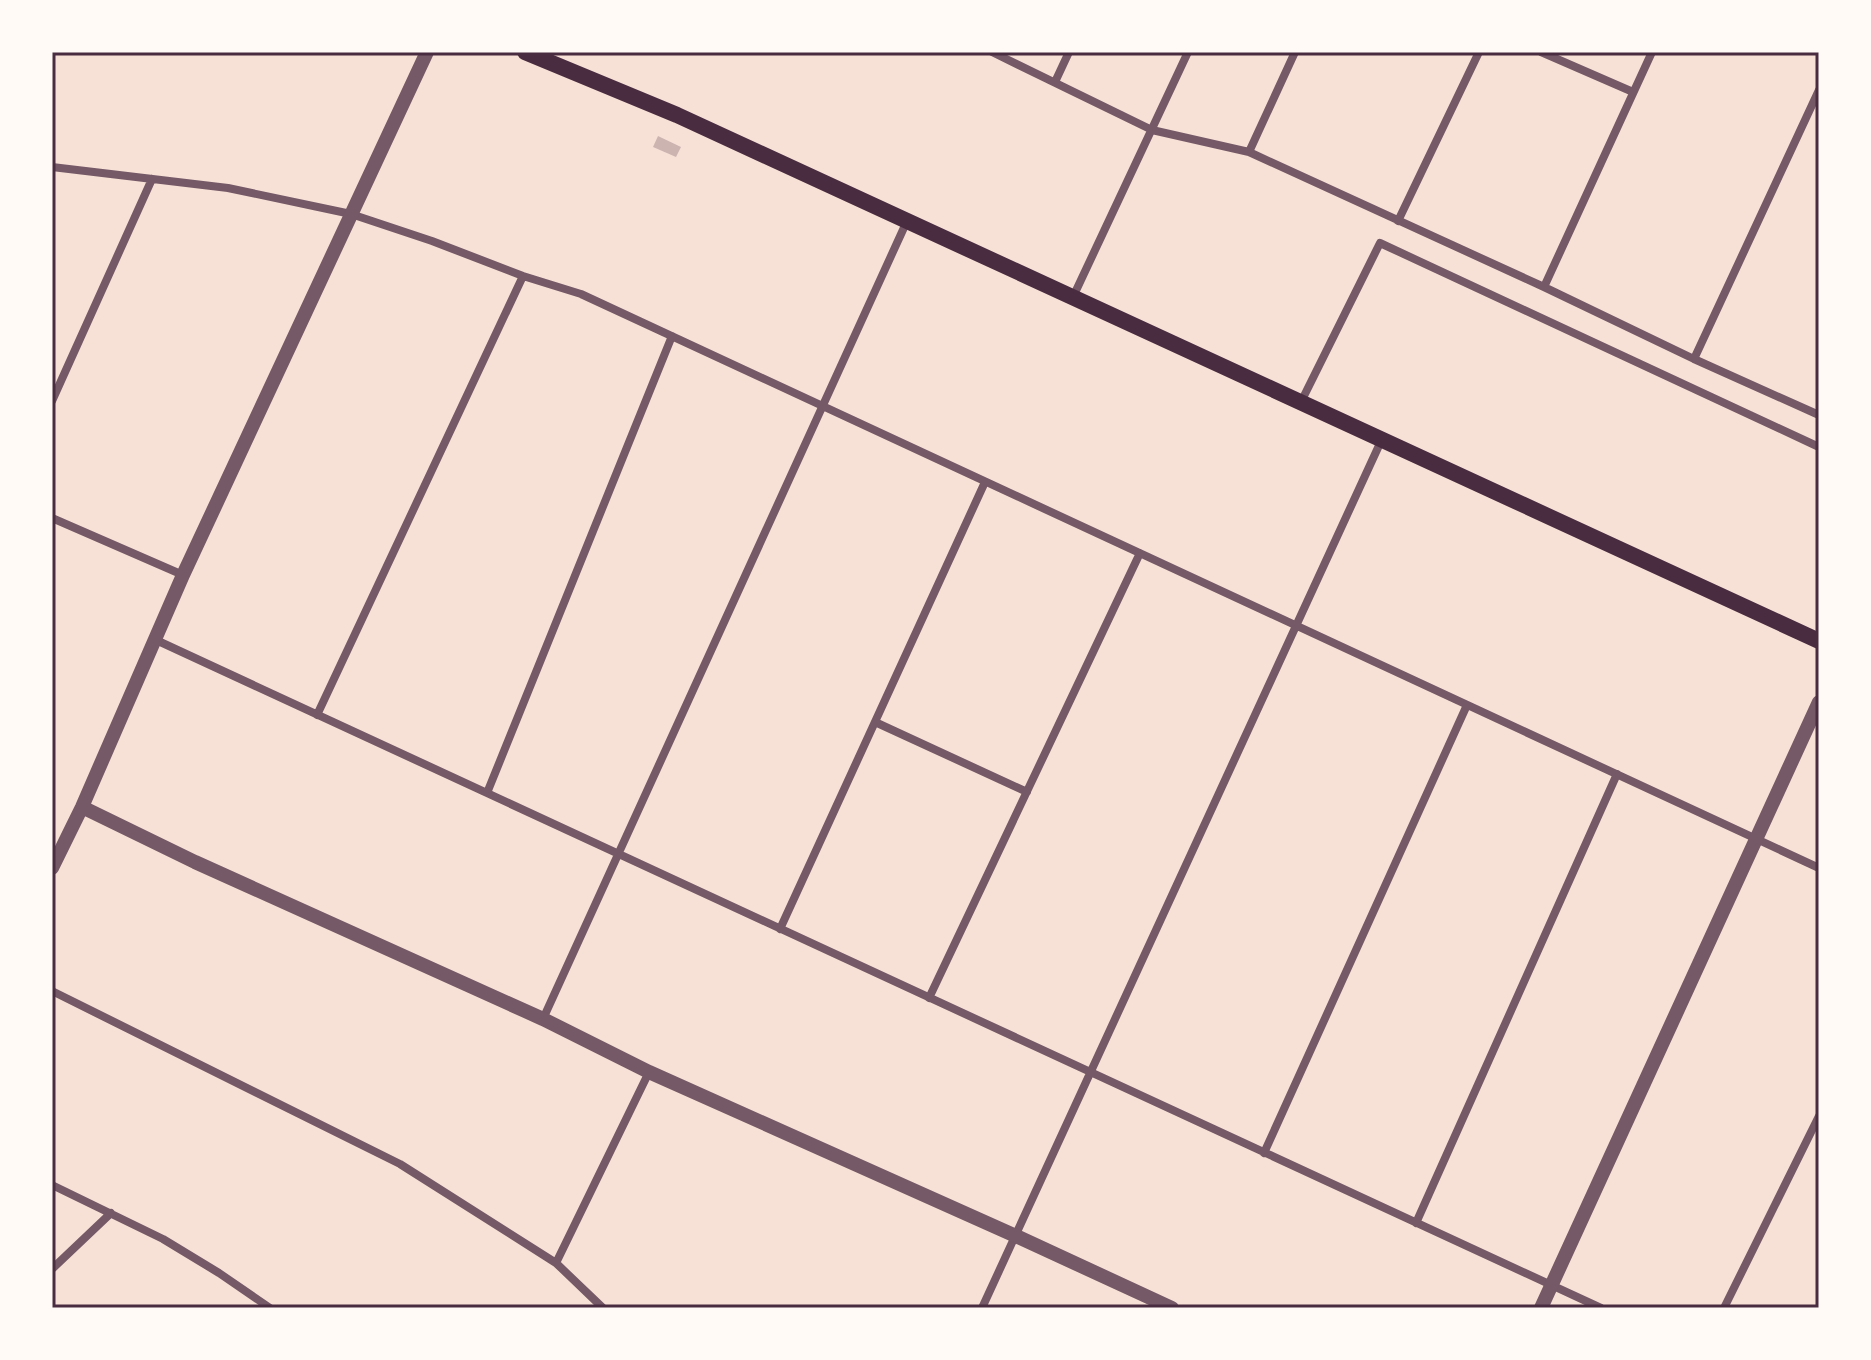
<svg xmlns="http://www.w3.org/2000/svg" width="1871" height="1360" font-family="Bitter,serif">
<rect width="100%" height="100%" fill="#f7e1d7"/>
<path fill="#ccb4b1" d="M658 136 681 147 676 157 653 147Z"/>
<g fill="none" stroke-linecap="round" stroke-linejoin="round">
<path stroke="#755966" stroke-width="8" d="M992 52 1152 130 1249 152
M1295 52 1249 152 1544 287 1694 359 1819 415
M1541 52 1633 92
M1055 82 1069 52
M52 167 228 188 351 214 432 241 523 276 581 294 1819 868
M1398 221 1479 52
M1544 287 1652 52
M1073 297 1188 52
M1694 359 1819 90
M52 401 152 179
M1301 402 1380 243 1819 447
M52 518 183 575
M156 640 1601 1308
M317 715 523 276
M875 722 1027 792
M487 793 672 336
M780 929 985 482
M52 991 400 1164 556 1263
M929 998 1140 553
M543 1019 907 221
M1264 1153 1467 705
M52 1185 163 1239 219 1273 270 1308
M1416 1223 1617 774
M52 1269 111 1213
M603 1308 556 1263 649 1072
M982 1308 1382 439
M1724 1308 1819 1116"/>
<path stroke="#755966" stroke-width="14" d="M82 807 195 862 543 1019 649 1072 1016 1236 1172 1308
M52 868 82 807 183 575 427 52
M1541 1308 1819 702"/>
<path stroke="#4a2c40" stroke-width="16" d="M525 52 677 115 1819 641"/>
</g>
<rect width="1871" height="1360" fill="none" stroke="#fffaf5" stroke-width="108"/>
<rect x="54" y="54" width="1763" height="1252" fill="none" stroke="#4a2c40" stroke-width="3"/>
</svg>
